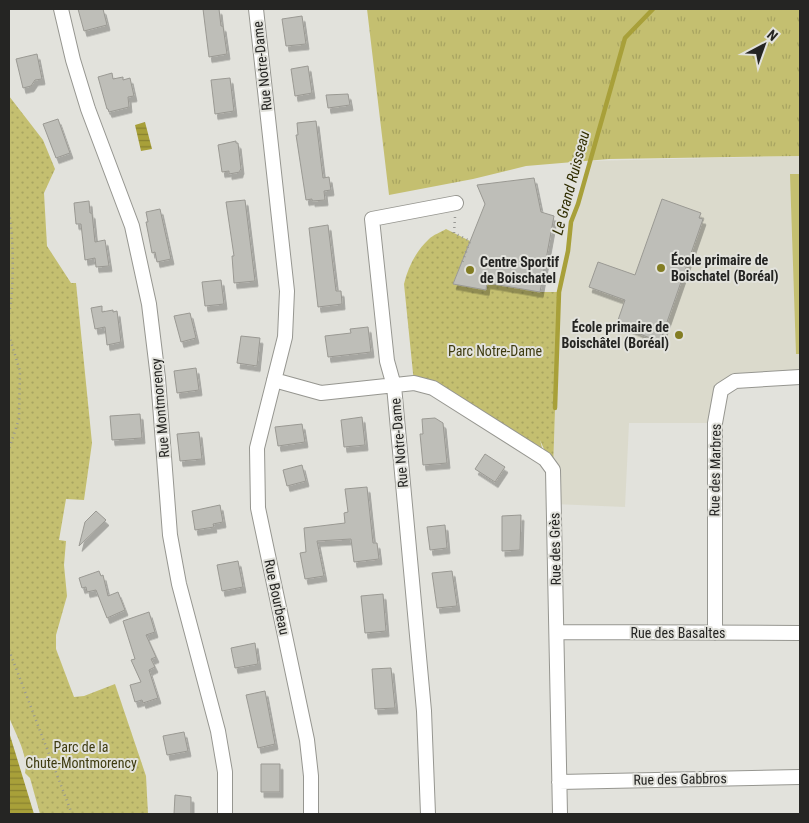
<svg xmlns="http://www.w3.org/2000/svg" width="809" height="823" font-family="'Roboto Condensed',sans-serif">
<defs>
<pattern id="grass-tufts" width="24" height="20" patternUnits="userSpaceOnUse" patternTransform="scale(1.25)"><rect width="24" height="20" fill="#c4bf70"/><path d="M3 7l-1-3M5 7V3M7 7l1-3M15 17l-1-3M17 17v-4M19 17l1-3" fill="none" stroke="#a8a461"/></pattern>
<pattern id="park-dots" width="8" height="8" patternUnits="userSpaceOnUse" patternTransform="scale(1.25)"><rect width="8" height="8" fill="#c4bf70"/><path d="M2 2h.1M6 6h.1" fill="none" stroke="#a8a461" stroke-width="1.8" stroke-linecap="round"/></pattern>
<pattern id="water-rules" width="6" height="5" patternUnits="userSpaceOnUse" patternTransform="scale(1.25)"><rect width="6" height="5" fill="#a8a039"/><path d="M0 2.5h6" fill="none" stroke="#898230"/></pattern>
<filter id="shadow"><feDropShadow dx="3" dy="5.5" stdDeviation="0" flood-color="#0004"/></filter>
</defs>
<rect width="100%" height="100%" fill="#e2e2dc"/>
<path fill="#dbdacc" d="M800 156V377L721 390 715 423H629L625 507 554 504 553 470 559 292 568 251 571 222 590 161Z"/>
<path fill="url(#grass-tufts)" d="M367 9H800V156L609 159 526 166 473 179 389 195Z"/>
<path fill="url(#park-dots)" d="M9 96 43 140 55 169 44 193 47 246 71 283H76L92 443 84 500 66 499 59 540 66 541 64 565 67 596 56 635V649L74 697 84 696 115 684 146 776 148 814H40L30 778 25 773C29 756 15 733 9 717Z
M446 229 470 241 453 284 486 290 487 283 540 292H559L553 470 540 440 545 459 414 383 404 284C408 267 416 251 429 239 433 235 441 232 446 229Z"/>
<path fill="#c4bf70" d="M790 174H800V354H796Z"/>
<path fill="url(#water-rules)" d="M145 122 152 149 141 151 135 125Z
M9 732 34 814H9Z"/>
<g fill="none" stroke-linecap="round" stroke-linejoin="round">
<path stroke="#a8a039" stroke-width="4.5" d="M555 408 559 292 568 251 571 222 578 204 625 38 653 9"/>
</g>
<path fill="#bebeb8" stroke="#9a9993" filter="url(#shadow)" d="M78 9H103L107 25 84 31Z
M203 9H219L221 26H223L227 54 209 57Z
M302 16 306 44 286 46 282 19Z
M37 54 42 79 35 80 31 86 23 88 16 59Z
M308 66 312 93 295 96 291 69Z
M112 73 113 79 123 77V80L130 78 134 96 128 97 129 107 109 112 108 109H107L98 77Z
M230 78 234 111 215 114 211 80Z
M348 94 350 105 328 108 326 95Z
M58 119 70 153 56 158 43 124Z
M316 121 323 178 329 177 331 190 324 191 325 200 312 201V199L306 200 296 135H298L297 123Z
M236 141V143H238L241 169 240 170V172L229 174V171L222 172 218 145Z
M534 178 541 212 554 216 540 292 487 283 486 290 453 284 485 204 477 185Z
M662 199 701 213 699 218 703 219 660 342 640 334V332L617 323 625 300 589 287 598 262 635 275Z
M245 200 255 281 234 283 232 256H234L226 202Z
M89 201 90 213H92L95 242 105 240 109 266 96 267 95 258 85 260 81 224H76L74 203Z
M160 209 171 259 157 262 155 252 152 253 146 222H148L146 212Z
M328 225 336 291H341L342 304 318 307 309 228Z
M221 280 224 304 205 306 202 282Z
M102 306V312L113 310V312L117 311 121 342 107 345 105 327 95 329 91 308Z
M190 313 196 338 181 342 174 316Z
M368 327 371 352 328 357 325 336 351 333 350 329Z
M241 336 260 338 257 366 237 363Z
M196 368 199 390 177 393 174 371Z
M140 414 142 438 112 440 110 416Z
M362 417 365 445 344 447 341 420Z
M435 418 443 423 447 463 423 465 420 434H423L422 419Z
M302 424 305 442 278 446 275 427Z
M199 432 202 459 180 461 177 434Z
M485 454 505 467 495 482 475 469Z
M302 465 306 481 287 486 283 470Z
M367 487 373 543H377L379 559 354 562 351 539 317 541 324 576 305 579 300 553 306 552 304 528 345 523 344 513 348 512 345 489Z
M220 505 223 522 213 524 214 527 195 530 192 511Z
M96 511 106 520 79 546 85 522Z
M521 515 520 550 502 551V516Z
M445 525 447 548 430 550 427 527Z
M238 561 243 587 222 591 217 565Z
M99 571 101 576 103 575 108 596 118 592 125 610 107 618 96 590 87 592 86 587 82 588 79 578Z
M452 571 457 606 437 608 432 573Z
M383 594 386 631 365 633 361 596Z
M149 612 155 632 146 635 156 657 151 659 155 667 149 670 158 698 143 703 142 700 135 702 130 685 141 682 131 660 135 659 123 621Z
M255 643 258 664 235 668 231 648Z
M391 668 395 708 375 709 372 669Z
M265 691 275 744 258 748 246 695Z
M184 732 188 751 167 755 163 736Z
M261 764H280V792H261Z
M175 795 191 797V814H174Z"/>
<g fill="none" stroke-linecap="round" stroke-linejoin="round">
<defs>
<path id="minor" d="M61 9 73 60 88 109 132 226 149 304 158 378 170 535 179 584 218 731 225 772V814
M256 9 287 291 285 337 257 448 258 508 307 740 311 776V814
M274 380 321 393 414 383 433 388 545 459 553 470 560 814
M557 632 800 633
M715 633V423L721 390 735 381 800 377
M559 782 800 777
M428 814 424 711 394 386 387 361 372 219 456 203"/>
</defs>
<use href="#minor" stroke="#969690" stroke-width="16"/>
<path stroke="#989894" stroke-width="2.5" stroke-dasharray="1 4" stroke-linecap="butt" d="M9 213C14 238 14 289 9 314
M455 217 454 233 470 241 462 263
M9 335 20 371 19 419 9 449
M9 650 72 814"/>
<use href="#minor" stroke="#fff" stroke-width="14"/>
</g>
<g fill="#837d23" stroke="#e2e2dc" stroke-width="2">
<circle cx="661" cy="268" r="5"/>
<circle cx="470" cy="270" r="5"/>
<circle cx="679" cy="335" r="5"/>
</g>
<g text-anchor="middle" stroke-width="4" stroke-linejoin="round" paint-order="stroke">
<g font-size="14" fill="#252523" stroke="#e2e2dc">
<text transform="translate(262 66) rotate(-96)" y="5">Rue Notre-Dame</text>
<text transform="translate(160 408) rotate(-95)" y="5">Rue Montmorency</text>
<text transform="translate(399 443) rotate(-95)" y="5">Rue Notre-Dame</text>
<text transform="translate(715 470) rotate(-89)" y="5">Rue des Marbres</text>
<text transform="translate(555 549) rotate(-91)" y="5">Rue des Grès</text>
<text transform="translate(277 597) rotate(78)" y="5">Rue Bourbeau</text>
<text x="678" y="638">Rue des Basaltes</text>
<text transform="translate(680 779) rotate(-1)" y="5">Rue des Gabbros</text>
</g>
<g font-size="14" font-weight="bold" fill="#252523" stroke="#e2e2dc" text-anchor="start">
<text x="671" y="265">École primaire de<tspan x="671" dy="16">Boischatel (Boréal)</tspan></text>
<text x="480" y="267">Centre Sportif<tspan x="480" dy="16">de Boischatel</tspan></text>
<text x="669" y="332" text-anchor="end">École primaire de<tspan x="669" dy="16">Boischâtel (Boréal)</tspan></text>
</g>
<g font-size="14" fill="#3e3b10" stroke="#e2e2dc">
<text x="495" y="356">Parc Notre-Dame</text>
<text x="81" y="752">Parc de la<tspan x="81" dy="16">Chute-Montmorency</tspan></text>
</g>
<g font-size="15" font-style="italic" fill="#312e01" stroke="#e2e2dc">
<text transform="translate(571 183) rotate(-75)" y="5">Le Grand Ruisseau</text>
</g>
</g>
<rect width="809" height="823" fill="none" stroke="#252523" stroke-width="20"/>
<g transform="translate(764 45) rotate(41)" stroke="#e2e2dc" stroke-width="4" paint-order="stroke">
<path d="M0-4L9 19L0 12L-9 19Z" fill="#252523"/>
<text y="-8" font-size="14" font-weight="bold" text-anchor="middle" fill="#252523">N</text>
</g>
</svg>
